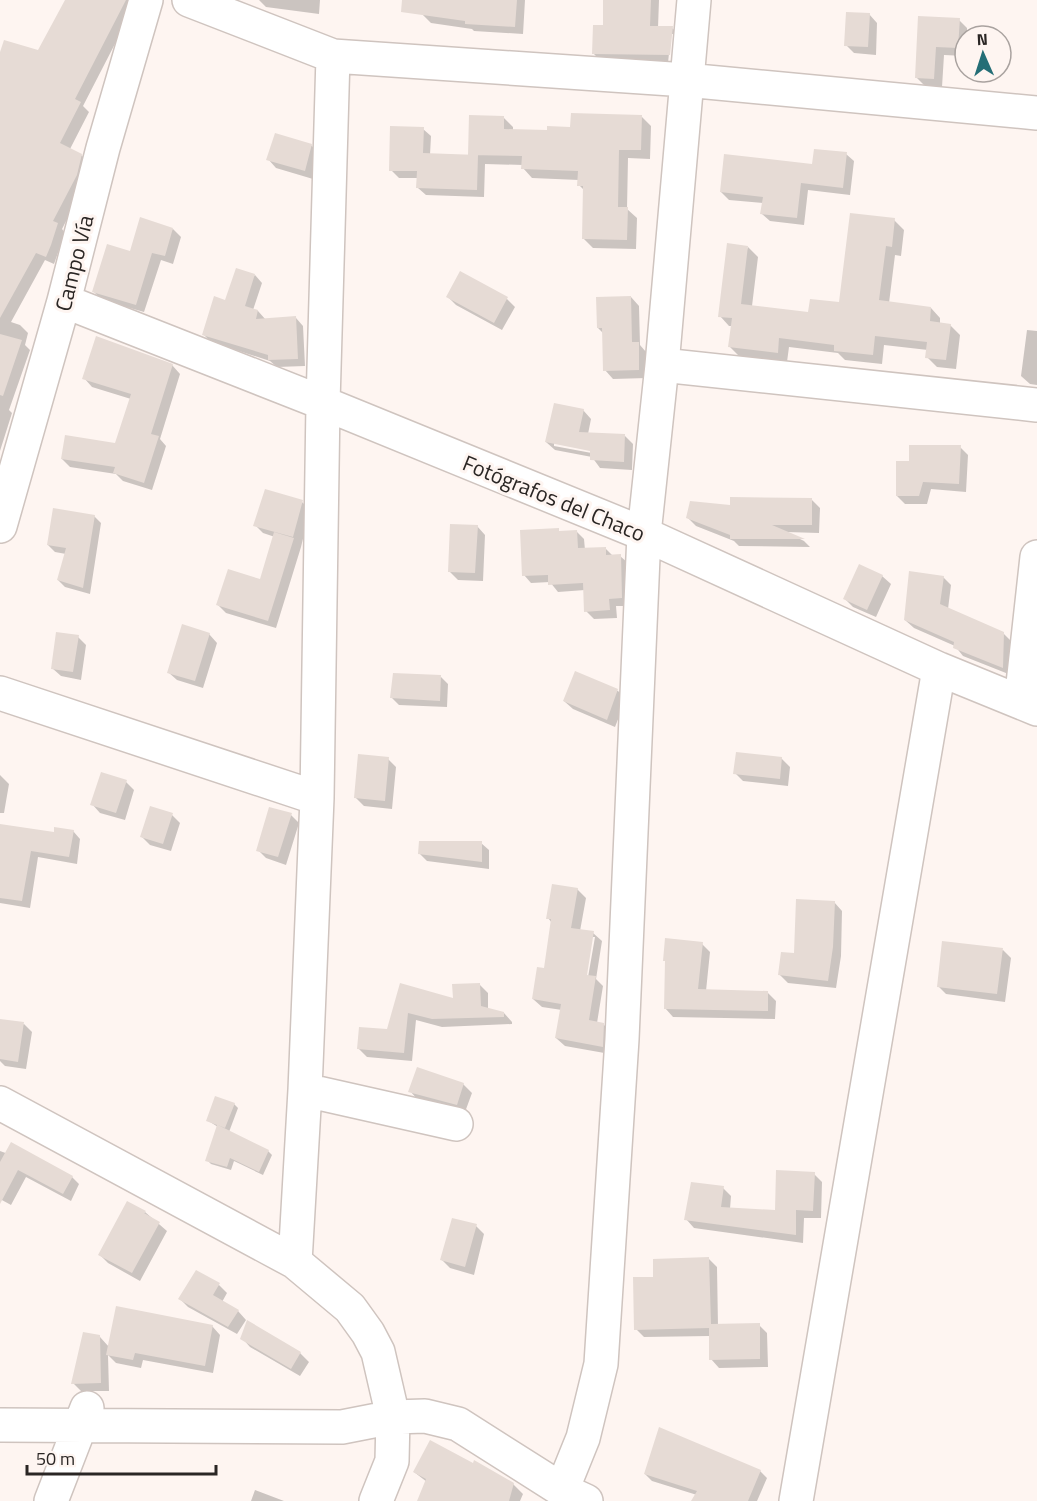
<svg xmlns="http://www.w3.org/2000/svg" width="1037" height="1501" font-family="'Titillium Web',sans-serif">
<rect width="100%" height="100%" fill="#fef5f1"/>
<path fill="#0003" fill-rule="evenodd" d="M66 0H133L136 3 83 106 89 112 70 149 81 155 90 164 85 184 62 229 65 233 54 264 45 260 11 322 20 325 28 333 25 345 30 350 9 410 12 413 0 451V57L39 52Z
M259 0H320L319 14 266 7Z
M424 0H525L523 34 474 31 472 29 431 23 422 14Z
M605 0H659L658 28H672L681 36 678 63H671L674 34H671L668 63 602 62 593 53 604 27Z
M869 14 877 23 876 55 854 53 846 45Z
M920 17 959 20 967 28V36H965V56L944 55 942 87 925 86 916 77Z
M503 117 513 127V131L549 132 642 117 651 126 650 159 628 158 627 209 637 218 636 249 593 248 583 238 585 191 579 185V180L532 178 523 168V165L485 164 484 197 426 195 418 188V178H399L391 170 423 129 431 136 430 155 470 156Z
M311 145 319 154 313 179 276 168 268 159Z
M846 154 854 161 850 195 808 190 804 225 770 221 762 214 763 203 729 200 721 192 814 166Z
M894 220 904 230 901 256 895 255 889 303 931 308 940 318V324L950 325 960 335 956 369 937 367 927 357 928 350 884 345 882 364 845 360 838 353 789 347 787 362 740 357 730 347 732 326H729L720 316 748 247 758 257 752 306 810 313 840 304Z
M173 229 181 237 173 264 161 260 144 312 102 300 94 292 131 253Z
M255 275 262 283 253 310 258 311 266 320 296 318 303 326 305 366 277 367 270 361 211 342 203 334 226 301Z
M448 297 507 299 515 307 502 330 456 305Z
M631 297 639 306 640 345 646 352 647 378 613 379 605 370 604 334 598 328Z
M1027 330 1037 331V385L1030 384 1021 376Z
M172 365 180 374 160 439 166 446 152 490 123 481 116 474 70 467 62 459 116 445 131 399 92 387 84 378Z
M583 410 591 419 588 434 625 436 633 444 632 470 600 468 592 457 555 450 546 442ZM554 442 598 451 597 454 554 446Z
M960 447 968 455 966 492 931 489 927 504H905L897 496 910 463Z
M811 499 820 508 819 533 786 532 804 541 810 547 739 546 734 541 696 526 688 518 731 506Z
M302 502 310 510 301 547 276 628 226 613 218 605 261 581 275 537 263 533 255 525Z
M94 516 101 523 90 594 65 587 58 580 66 554 55 552 48 545Z
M477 526 485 535 483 581 458 580 450 572Z
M576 531 584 539 585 550 605 548 613 556H620L628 563 630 606H616L617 618 594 619 586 611 585 590 558 592 550 582 531 583 524 575Z
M882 576 891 584 876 617 853 607 845 599Z
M943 577 951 585 948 609 1003 633 1012 642 1011 675 963 656 955 646 914 628 905 620Z
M209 634 217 643 203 688 177 680 168 672Z
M78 637 86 645 81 680 61 676 52 668Z
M576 673 618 691 626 699 615 727 573 709 564 701Z
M441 677 448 684 447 707 399 705 392 698Z
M781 758 790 767 788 786 743 781 735 773Z
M388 759 396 767 392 809 364 806 355 797Z
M0 775 9 784 4 813H0Z
M126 782 134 790 125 820 100 813 92 804Z
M172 815 180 823 171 851 150 845 142 837Z
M291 815 299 823 286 865 266 858 258 850Z
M0 825 55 834 73 831 80 839 77 864 38 857 30 908 0 903Z
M481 843 489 850V869L427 861 420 854Z
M577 889 586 898 580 931 593 933 602 941 596 979 603 986 597 1023 603 1024 612 1033 610 1054 565 1046 556 1038 562 1010 542 1007 533 999 545 970 552 923 548 918ZM592 937H595L587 983 584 982Z
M834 902 842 911 841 956 836 988 788 983 779 974Z
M702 944 710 952 706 991 767 992 776 1001 775 1019 673 1017 665 1008 666 962 664 960Z
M1003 950 1011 958 1005 1002 946 994 938 986Z
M479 984 488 993V1009L504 1013 512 1022V1024L442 1027 416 1020 412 1061 367 1057 358 1048 388 1031 401 985 454 1000Z
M24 1024 32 1032 26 1069 5 1066 0 1061V1038Z
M463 1084 472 1093 465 1112 418 1100 410 1091Z
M234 1104 238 1108 229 1132 268 1151 272 1155 263 1175 234 1161 231 1170 211 1164 207 1160 218 1127 207 1120Z
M0 1151 72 1177 79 1184 71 1201 26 1177 11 1205 0 1199Z
M814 1174 822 1182 821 1218H804L803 1243 694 1228 686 1219 723 1188 731 1196 730 1209 776 1212Z
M145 1212 167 1231 140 1281 108 1263 100 1255Z
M476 1226 484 1234 474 1275 450 1268 442 1260Z
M708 1258 717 1267 718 1326 759 1325 767 1333 768 1367 719 1368 711 1359 710 1336 644 1337 636 1329 655 1279Z
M219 1285 227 1293 222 1302 238 1311 246 1320 237 1334 188 1307 180 1299Z
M247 1322 300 1353 309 1362 300 1376 250 1347 242 1338Z
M212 1326 220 1335 213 1373 143 1360 141 1368 116 1363 108 1355 109 1391H81L73 1383 100 1337 109 1347Z
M760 1471 767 1478 757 1501H693L697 1495 652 1481 645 1474Z
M414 1472 513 1484 523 1494 520 1501H418L427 1482Z
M255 1490 284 1501H251Z"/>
<path fill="#e6dbd5" d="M65 0H126L75 99 81 102 60 143 82 154 77 175 53 221 58 223 51 245 46 257 36 253 0 318V52L4 40 38 50Z
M402 0H517L515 27 465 24V21L401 12Z
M603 0H651L650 26H673L670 55 592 54 593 25H603Z
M846 12 870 13 868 47 844 46Z
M918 16 960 18 958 48 936 47 934 79 915 78Z
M571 113 642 115 641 150H619L618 207H628L627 240 582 239 583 186H577L578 171 521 169 522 156 468 155 469 115 504 116V129L547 130V126L570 127Z
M390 126 424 127 423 153 478 155 477 190 416 188 417 171H389Z
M275 133 312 144 305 171 266 160Z
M814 149 847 152 843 188 801 183 797 218 760 214 763 197 720 192 724 154 812 164Z
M850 213 895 218 892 247 886 246 879 300 931 307 930 321 951 324 946 360 925 358 927 342 875 336 873 355 834 351V345L779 338 778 353 728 347 732 318 718 317 727 243 748 246 741 304 808 312 810 299 839 302Z
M140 217 173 228 165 256 152 253 136 305 92 292 107 244 130 251Z
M236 268 255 274 245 306 258 310 256 319 296 316 298 359 268 360V355L202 335 214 296 225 300Z
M460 271 508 297 494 323 446 297Z
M631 296 632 342H639V370L603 371 602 328H597L596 297Z
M0 334 22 340 3 396 0 395Z
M96 336 173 364 151 434 159 436 144 483 113 473 115 467 61 459 65 435 115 443 131 394 82 379Z
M554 403 584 409 579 432 625 434 624 462 590 460V451L545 442Z
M909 445H961L959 484 923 482 919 496H896V461H909Z
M265 489 303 500 293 537 253 526Z
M730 497 812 498V525H772L805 539H730V535L686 518 690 501 730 505Z
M53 508 95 515 83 588 57 580 66 548 47 545Z
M450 524 478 525 475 573 448 572Z
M559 528V531L577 530 578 548 606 547V555L621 554 622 598 609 599 610 610 584 612 583 583 548 585V575L522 576 520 530Z
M274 532 294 538 268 621 216 605 228 569 260 579Z
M859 564 883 575 867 610 843 599Z
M909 571 944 576 940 604 1004 632 1003 668 953 648 954 642 904 620Z
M182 624 210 633 195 681 167 673Z
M56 632 79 635 73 672 51 669Z
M575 671 618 689 607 720 563 701Z
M393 673 441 675 440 701 390 698Z
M736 752 782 757 780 779 733 774Z
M358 754 389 757 385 801 354 798Z
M101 772 127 780 116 813 90 805Z
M150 806 173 813 163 844 140 837Z
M269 807 292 813 278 857 256 851Z
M0 824 54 832V827L74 830 69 857 31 851 22 901 0 898Z
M419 841H482V862L418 854Z
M552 884 578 888 571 928 594 931 587 975 596 976 589 1020 604 1023 603 1047 555 1038 561 1004 532 999 537 967 544 968 551 919H546Z
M796 899 835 901 833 947 828 981 778 975 781 952 794 953Z
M665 938 703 942 698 989 768 991V1011L664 1009 665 961H663Z
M942 941 1003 948 997 994 937 987Z
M400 983 453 998 452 984 480 983 481 1006 504 1012V1017L432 1019 408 1013 404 1053 357 1049 359 1027 387 1029Z
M0 1019 24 1022 18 1062 0 1059Z
M417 1067 464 1083 457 1105 408 1092Z
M215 1096 235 1103 225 1128 218 1125 269 1150 259 1172 230 1158 227 1167 205 1161 217 1125 206 1121Z
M11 1142 73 1176 63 1194 18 1170 0 1204V1162Z
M776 1170 815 1172 813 1211 796 1210V1235L684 1220 691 1182 724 1186 721 1207 775 1210Z
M127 1201 146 1211 144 1213 160 1222 132 1273 98 1255Z
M452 1218 477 1224 465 1267 440 1260Z
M709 1257 711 1324 760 1323V1359L709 1360V1328L634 1330 633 1277H653V1259Z
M196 1270 220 1283 213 1295 239 1310 228 1327 178 1299Z
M116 1306 213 1325 205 1366 135 1353 133 1360 106 1355Z
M247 1320 301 1352 291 1369 240 1339Z
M83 1332 100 1335 101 1383 71 1384Z
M659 1427 761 1470 748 1501H691L697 1491 644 1474Z
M430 1440 473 1463 474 1460 514 1483 509 1501H417L426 1479 413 1472Z"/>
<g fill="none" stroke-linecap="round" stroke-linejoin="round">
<defs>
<path id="minor" d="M189 0 333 56 686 80 1037 113
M64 301 323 403 644 534 939 669 1037 709
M662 365 1037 405
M0 526 64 301 103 148 146 0
M0 693 317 798
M1021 702 1037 557
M305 1090 456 1124
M0 1103 295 1262 350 1308 368 1333 378 1352 393 1417 392 1461 376 1501
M295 1262 305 1090 317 798 323 403 333 56
M0 1425 342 1427 393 1417 425 1416 458 1424 562 1490 586 1501
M562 1490 583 1438 601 1364 622 1039 644 534 662 365 694 0
M51 1501 87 1408
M796 1501 939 669"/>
</defs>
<use href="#minor" stroke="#cfc4bf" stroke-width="36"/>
<use href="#minor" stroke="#fff" stroke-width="33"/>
</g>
<g text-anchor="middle" stroke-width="6" stroke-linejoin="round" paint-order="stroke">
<g font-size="22" fill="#2a2624" stroke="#fef5f1">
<text transform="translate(74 263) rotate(-76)" y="8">Campo Vía</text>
<text transform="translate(554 498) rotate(22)" y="8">Fotógrafos del Chaco</text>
</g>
</g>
<g transform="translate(983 54) rotate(357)"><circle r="28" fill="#fef5f1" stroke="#a9a29f" stroke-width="1.5"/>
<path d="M0-4.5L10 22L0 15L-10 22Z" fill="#246e76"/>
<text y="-9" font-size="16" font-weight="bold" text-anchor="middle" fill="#2a2624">N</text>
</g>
<path d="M27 1465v9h189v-9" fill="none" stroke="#2a2624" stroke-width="3"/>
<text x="36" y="1465" font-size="18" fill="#2a2624" stroke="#fef5f1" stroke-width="4.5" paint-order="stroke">50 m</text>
</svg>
